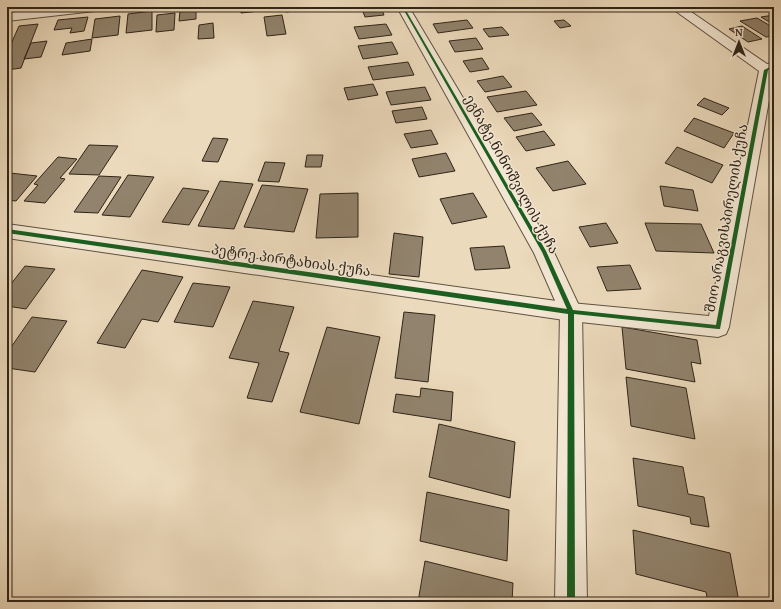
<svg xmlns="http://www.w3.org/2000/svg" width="781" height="609" font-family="'Gentium Book Plus','Noto Serif Georgian',serif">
<rect width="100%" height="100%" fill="#ecdabc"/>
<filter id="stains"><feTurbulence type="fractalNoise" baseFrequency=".005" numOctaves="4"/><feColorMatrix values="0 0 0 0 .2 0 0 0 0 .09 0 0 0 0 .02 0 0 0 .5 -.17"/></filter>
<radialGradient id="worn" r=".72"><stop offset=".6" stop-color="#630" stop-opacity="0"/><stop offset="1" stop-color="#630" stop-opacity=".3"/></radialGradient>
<path fill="#91836d" stroke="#2f2418" d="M240 7H259L260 11 241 13Z
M285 7H302L303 10 286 12Z
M381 7 384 15 365 17 362 9Z
M196 9V19L179 21 180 11Z
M152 11V30L126 33 128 14Z
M175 13 174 30 156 32 157 15Z
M282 15 286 34 267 36 264 17Z
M774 15V25L761 17Z
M120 16 118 35 92 38 95 19Z
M88 17 84 31 70 33 72 28 54 30 58 20Z
M757 18 774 28V36L766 37 740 21Z
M467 20 473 28 438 33 433 24Z
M564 20 571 26 560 28 554 21Z
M213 23 214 38 198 39 199 25Z
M38 24 21 68 7 70V53L19 26Z
M386 24 392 35 359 39 354 27Z
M742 26 762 39 748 42 729 29Z
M502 27 509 35 489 37 483 29Z
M476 38 483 49 455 52 449 41Z
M92 39 90 51 62 55 66 43Z
M47 41 41 57 24 59 31 43Z
M392 42 398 54 363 59 358 46Z
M482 58 489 69 470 72 463 61Z
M408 62 414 75 373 80 368 67Z
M503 76 512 87 485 92 477 81Z
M373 84 378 95 348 100 344 88Z
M425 87 431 100 391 105 386 92Z
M526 91 537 105 497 112 487 97Z
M704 98 729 108 722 115 697 105Z
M422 107 427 119 396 123 392 111Z
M532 113 542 125 514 131 504 118Z
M694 118 734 133 724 148 684 131Z
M431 130 438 144 411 148 404 134Z
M544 131 555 145 526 151 516 137Z
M213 138 228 139 218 162 202 161Z
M89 145 118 146 99 175 69 174Z
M677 147 723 165 712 183 665 163Z
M446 153 455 171 419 177 412 159Z
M307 155H323L321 167H305Z
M58 157 77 159 60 178 65 179 45 203 24 201 38 185 34 184Z
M568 161 586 184 553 191 536 168Z
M265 162 285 163 279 182 258 181Z
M10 173 37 176 16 201 7 200V177Z
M128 175 154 177 130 217 102 215Z
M99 176 121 177 98 213 74 212Z
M220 181 253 184 234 229 198 226Z
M262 185 308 189 294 232 244 227Z
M660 186 693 190 698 211 664 206Z
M183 188 209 191 189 225 162 222Z
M358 193V237L316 238 320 194Z
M473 193 487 217 452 224 440 199Z
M606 223 618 243 590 247 579 227Z
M645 223 701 224 714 253 656 251Z
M394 233 423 237 419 277 389 274Z
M504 246 510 268 475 270 470 248Z
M630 265 641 289 607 291 597 267Z
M25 266 55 269 26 309 7 306V289Z
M142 270 183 277 158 322 142 319 125 348 97 343Z
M193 283 230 287 213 327 174 322Z
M253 301 294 307 279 351 289 353 272 402 247 398 259 363 229 358Z
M404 312 435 315 428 382 395 378Z
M32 317 67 321 35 372 7 368V353Z
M327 327 380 337 359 424 300 412Z
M622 327 697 340 701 364 691 362 695 382 626 369Z
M626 377 686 388 695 439 631 426Z
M421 388 453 392 451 421 393 412 396 394 420 397Z
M439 424 515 442 510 498 429 477Z
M633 458 683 467 688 494 704 497 709 527 691 524 690 517 638 506Z
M427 492 509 510 507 561 420 541Z
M633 530 730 553 739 602H708L706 592 636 574Z
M425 561 513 583 512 602H418Z"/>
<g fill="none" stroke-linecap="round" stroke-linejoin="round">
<defs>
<path id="minor" d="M62 7H101L99 10 95 11 7 21V13Z
M670 7H684L767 64 774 62V72L729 327 726 334 718 337 571 321 7 238V224L571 303 709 316 759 71Z"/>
<path id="tertiary" d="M397 7H409L551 246 582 312 587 602H555L560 312 534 253Z"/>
</defs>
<use href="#minor" stroke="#5e5241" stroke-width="2"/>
<use href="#tertiary" stroke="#5e5241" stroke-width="2"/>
<use href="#minor" fill="#f3e7d3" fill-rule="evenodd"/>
<use href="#tertiary" fill="#f3e7d3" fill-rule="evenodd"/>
<defs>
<path id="cycleway" d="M402 7H404L546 251 573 310 716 325 764 70 774 65V67L768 70 720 329H718L574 314 575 602H567L568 314 7 233V229L567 309 542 252Z"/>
</defs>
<use href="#cycleway" stroke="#f3e7d3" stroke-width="3"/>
<use href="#cycleway" fill="#1b5e20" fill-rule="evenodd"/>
</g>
<g text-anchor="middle" stroke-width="3" stroke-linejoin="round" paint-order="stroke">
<g font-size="14" fill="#2f2418" stroke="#f3e7d3">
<text transform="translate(512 174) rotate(61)" y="5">ეგნატე ნინოშვილის ქუჩა</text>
<text transform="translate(726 218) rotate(-80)" y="5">შიო არაგვისპირელის ქუჩა</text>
<text transform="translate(291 260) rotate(8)" y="5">პეტრე პირტახიას ქუჩა</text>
</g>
</g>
<rect width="781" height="609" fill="none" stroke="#ecdabc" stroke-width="24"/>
<rect x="8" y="8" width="765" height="593" fill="none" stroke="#2f2418" stroke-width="2"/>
<rect x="12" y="12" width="757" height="585" fill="none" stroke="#2f2418"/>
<g transform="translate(739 42)" stroke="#f3e7d3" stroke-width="3" paint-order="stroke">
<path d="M0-3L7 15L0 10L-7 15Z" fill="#2f2418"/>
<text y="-6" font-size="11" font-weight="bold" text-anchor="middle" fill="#2f2418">N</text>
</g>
<rect width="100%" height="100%" filter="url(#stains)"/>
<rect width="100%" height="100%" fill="url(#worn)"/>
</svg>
